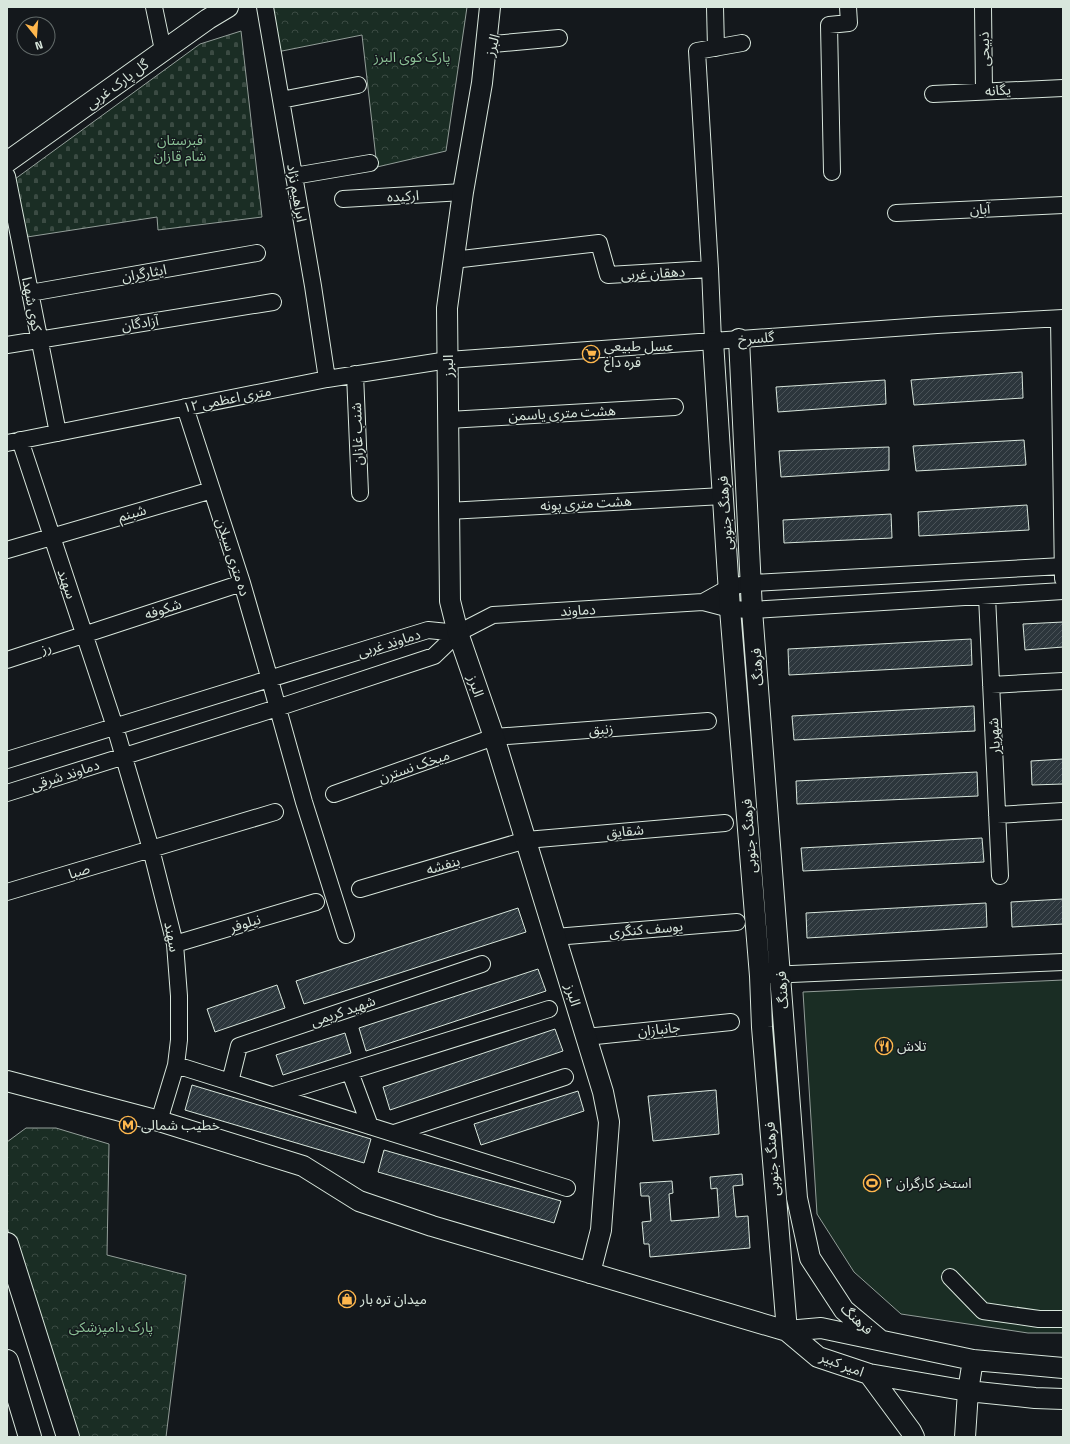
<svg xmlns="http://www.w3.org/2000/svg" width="1070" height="1444" font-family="'Titillium Web','Noto Sans Arabic',sans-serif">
<defs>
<pattern id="forest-crowns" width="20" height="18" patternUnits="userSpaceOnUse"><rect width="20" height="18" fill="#1a2d24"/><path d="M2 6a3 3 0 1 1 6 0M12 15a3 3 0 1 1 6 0" fill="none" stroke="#3b4b43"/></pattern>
<pattern id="cemetery-stones" width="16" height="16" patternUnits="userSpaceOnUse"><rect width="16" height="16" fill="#1a2d24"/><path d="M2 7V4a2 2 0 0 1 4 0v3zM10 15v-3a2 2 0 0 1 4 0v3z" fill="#3b4b43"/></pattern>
<pattern id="building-hatch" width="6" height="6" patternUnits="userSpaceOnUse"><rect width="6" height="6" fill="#2c363c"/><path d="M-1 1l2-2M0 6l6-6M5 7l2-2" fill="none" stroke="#4a5358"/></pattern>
</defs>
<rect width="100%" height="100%" fill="#14181c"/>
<path fill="url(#forest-crowns)" stroke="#939e99" d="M266 7H467L446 151 377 167 362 35 277 52Z
M26 1128H56L109 1144 107 1255 186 1275 166 1437H77L48 1357 7 1227V1142Z"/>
<path fill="url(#cemetery-stones)" stroke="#939e99" d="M241 31 262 217 158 230 157 217 27 237 15 179 200 44Z"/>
<path fill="#1a2d24" stroke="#939e99" d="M1063 980V1333H1028L901 1314 854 1272 817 1214 803 992Z"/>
<path fill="url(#building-hatch)" stroke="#d8e6dc" d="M1022 372 1023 398 914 405 911 380Z
M885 380 886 404 778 412 776 387Z
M1024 440 1026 465 916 471 913 446Z
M889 447V470L781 477 779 451Z
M1027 505 1029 530 919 536 918 512Z
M891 514 892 538 784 543 783 520Z
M1063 622V647L1025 650 1023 624Z
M971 639 972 665 789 675 788 649Z
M974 706 975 731 794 740 792 716Z
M1063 759V784L1032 785 1031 761Z
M977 772 978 796 797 804 796 781Z
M982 838 984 862 803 871 801 848Z
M1063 899V924L1012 927 1011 902Z
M986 903 987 927 807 938 806 913Z
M518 908 526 932 304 1004 296 981Z
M538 969 546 991 366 1051 359 1028Z
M277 985 285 1008 215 1032 207 1009Z
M555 1029 563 1051 390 1110 383 1087Z
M345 1033 351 1053 283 1075 276 1055Z
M192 1085 371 1139 364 1163 185 1110Z
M716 1090 719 1134 653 1141 648 1096Z
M578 1091 584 1111 481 1145 474 1124Z
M384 1150 561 1201 554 1223 378 1172Z
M742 1174 743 1185 733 1186 736 1217 748 1216 750 1248 650 1257 649 1244H644L642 1222 651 1221 649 1196H641L640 1183 672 1181 673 1193 669 1194 671 1221 719 1217 717 1188 711 1189 710 1177Z"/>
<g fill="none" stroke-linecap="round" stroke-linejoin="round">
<defs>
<path id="minor" d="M154 7 163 50
M265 7 313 286 327 379
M715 7 716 48
M983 7 984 91
M493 44 559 38
M933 94 1063 88
M281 100 358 85
M832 172 829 25 849 23 848 7
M7 176 58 433
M294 176 370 163
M343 199 463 192
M896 213 1063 205
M453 260 599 243 608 275 710 269 713 341
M710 269 697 51 742 43
M30 293 257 253
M1059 319 1063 579
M7 345 273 302
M355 374 360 493
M185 407 242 583 270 680 304 802 346 935
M448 420 675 407
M20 440 115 727 151 849 175 944 179 996V1040L176 1065 159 1121
M7 443 327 379 448 360 937 325 1063 318
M448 511 723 496
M7 550 212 490
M987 596 1000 876
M703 602 730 587 751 583 1063 566
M7 660 242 583
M991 685 1063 681
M7 760 428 630 458 633
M7 793 277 708 434 656 458 633 493 615 703 602 730 609 752 610 1063 591
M334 794 494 737 708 721
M997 815 1063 811
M360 889 526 840 725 823
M7 892 275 812
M555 937 737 922
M175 944 316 902
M769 975 1063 962
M586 1037 731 1022
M176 1065 567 1188
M350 1072 370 1126
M230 1082 239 1046 482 964
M274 1095 549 1009
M394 1133 565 1077
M950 1277 983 1311 1039 1319H1063"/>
<path id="major" d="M490 7 482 83 463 192 447 308 450 601 458 633 494 737 603 1092 609 1122 601 1230 590 1273
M7 162 208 19 228 7
M739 339 752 610 797 1198 810 1258 844 1310 880 1340
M713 341 730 609 760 976 762 1027 787 1331
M7 1081 159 1121 303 1166 359 1201 432 1226 787 1331 821 1328 973 1360 1063 1368
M787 1331 818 1357 869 1374 968 1391 1035 1398 1063 1399
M869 1374 911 1431 914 1437
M965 1437 968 1391 973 1360"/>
<path id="highway" d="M7 1244 68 1437
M7 1361 30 1437"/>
</defs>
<use href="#minor" stroke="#d8e6dc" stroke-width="18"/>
<use href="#major" stroke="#d8e6dc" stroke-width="22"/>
<use href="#highway" stroke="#d8e6dc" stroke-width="24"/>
<use href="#minor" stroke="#14181c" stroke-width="16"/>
<use href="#major" stroke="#14181c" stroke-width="20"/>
<use href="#highway" stroke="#14181c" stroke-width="22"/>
</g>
<defs>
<symbol id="supermarket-ring" viewBox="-11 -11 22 22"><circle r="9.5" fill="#14181c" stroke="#ffb74d" stroke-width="1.5"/><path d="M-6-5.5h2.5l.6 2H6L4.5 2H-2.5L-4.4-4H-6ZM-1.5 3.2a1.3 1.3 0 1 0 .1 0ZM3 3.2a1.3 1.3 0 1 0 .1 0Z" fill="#ffb74d"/></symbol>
<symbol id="restaurant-ring" viewBox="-11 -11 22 22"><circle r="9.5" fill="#14181c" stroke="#ffb74d" stroke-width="1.5"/><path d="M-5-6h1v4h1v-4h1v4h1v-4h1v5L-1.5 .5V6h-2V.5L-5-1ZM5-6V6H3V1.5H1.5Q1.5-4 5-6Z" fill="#ffb74d"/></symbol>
<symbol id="metro-ring" viewBox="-11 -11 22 22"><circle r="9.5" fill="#14181c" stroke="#ffb74d" stroke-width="1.5"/><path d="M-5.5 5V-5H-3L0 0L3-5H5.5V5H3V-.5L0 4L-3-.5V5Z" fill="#ffb74d"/></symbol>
<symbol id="stadium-ring" viewBox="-11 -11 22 22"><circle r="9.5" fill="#14181c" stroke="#ffb74d" stroke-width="1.5"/><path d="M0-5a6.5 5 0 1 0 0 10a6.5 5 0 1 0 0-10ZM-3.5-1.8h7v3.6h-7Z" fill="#ffb74d"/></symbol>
<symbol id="shop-ring" viewBox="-11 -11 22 22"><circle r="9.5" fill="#14181c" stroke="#ffb74d" stroke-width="1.5"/><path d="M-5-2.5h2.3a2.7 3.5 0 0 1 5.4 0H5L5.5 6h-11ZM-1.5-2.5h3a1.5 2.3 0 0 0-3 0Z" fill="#ffb74d"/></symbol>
</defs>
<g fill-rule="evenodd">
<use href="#supermarket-ring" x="581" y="344" width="20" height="20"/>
<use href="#restaurant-ring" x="874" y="1036" width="20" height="20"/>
<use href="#metro-ring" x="118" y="1115" width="20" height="20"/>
<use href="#stadium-ring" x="862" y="1173" width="20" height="20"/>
<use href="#shop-ring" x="337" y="1289" width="20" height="20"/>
</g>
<g text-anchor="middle" stroke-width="3" stroke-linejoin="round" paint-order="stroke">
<g font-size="14" fill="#d8e6dc" stroke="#14181c">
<text transform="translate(492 45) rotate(-74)" y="5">البرز</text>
<text transform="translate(984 49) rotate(-91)" y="5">ذبیحی</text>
<text transform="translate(117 84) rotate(-36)" y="5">گل پارک غربی</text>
<text transform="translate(998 90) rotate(-3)" y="5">یگانه</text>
<text transform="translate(297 193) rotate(80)" y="5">ابراهیم نژاد</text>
<text transform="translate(403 196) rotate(-3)" y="5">ارکیده</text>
<text transform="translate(980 209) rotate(-3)" y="5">آبان</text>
<text transform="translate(144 273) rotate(-10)" y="5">ایثارگران</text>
<text transform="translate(653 273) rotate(-3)" y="5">دهقان غربی</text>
<text transform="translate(32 304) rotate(79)" y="5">کوی شهدا</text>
<text transform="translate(140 323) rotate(-9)" y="5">آزادگان</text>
<text transform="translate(756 338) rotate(-4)" y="5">گلسرخ</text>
<text transform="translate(448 366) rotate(-90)" y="5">البرز</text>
<text transform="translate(227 399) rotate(-11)" y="5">۱۲ متری اعظمی</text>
<text transform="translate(562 413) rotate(-3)" y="5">هشت متری یاسمن</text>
<text transform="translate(357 434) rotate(-92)" y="5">شنب غازان</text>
<text transform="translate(586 503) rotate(-3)" y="5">هشت متری پونه</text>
<text transform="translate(132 513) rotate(-16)" y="5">شبنم</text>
<text transform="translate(725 513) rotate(-94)" y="5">فرهنگ جنوبی</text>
<text transform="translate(233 557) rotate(72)" y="5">ده متری سبلان</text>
<text transform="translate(67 584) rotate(71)" y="5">سهند</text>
<text transform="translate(163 609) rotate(-18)" y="5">شکوفه</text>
<text transform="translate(578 610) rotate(-3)" y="5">دماوند</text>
<text transform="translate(389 643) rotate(-17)" y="5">دماوند غربی</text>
<text transform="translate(46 648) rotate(-17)" y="5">رز</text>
<text transform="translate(757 667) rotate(-94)" y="5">فرهنگ</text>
<text transform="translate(476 686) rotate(71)" y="5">البرز</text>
<text transform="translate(601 729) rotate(-4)" y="5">زنبق</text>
<text transform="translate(994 736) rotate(-93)" y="5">شهریار</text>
<text transform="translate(414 766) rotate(-19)" y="5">میخک نسترن</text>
<text transform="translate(65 775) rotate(-18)" y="5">دماوند شرقی</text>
<text transform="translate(625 831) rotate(-5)" y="5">شقایق</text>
<text transform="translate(749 836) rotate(-94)" y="5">فرهنگ جنوبی</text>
<text transform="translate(443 865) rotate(-17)" y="5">بنفشه</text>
<text transform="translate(79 871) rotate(-17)" y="5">صبا</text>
<text transform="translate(245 923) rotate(-17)" y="5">نیلوفر</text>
<text transform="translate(646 929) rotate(-5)" y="5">یوسف کنگری</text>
<text transform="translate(172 937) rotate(79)" y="5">سهند</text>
<text transform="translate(782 990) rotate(-94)" y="5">فرهنگ</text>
<text transform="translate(573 995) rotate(73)" y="5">البرز</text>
<text transform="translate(343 1011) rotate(-19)" y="5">شهید کریمی</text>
<text transform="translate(659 1029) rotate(-6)" y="5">جانبازان</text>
<text transform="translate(772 1159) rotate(-94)" y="5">فرهنگ جنوبی</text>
<text transform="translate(857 1319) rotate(43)" y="5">فرهنگ</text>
<text transform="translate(842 1364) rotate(21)" y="5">امیر کبیر</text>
</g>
<g font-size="14" fill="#8ac095" stroke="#14181c">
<text x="412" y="62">پارک کوی البرز</text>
<text x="180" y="145">قبرستان<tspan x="180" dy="16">شام قازان</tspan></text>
<text x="111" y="1332">پارک دامپزشکی</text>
</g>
<g font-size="14" fill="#d8e6dc" stroke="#14181c" text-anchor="start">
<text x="604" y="351">عسل طبیعی<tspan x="604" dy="16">قره داغ</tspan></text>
<text x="897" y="1051">تلاش</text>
<text x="141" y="1130">خطیب شمالی</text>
<text x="885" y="1188">استخر کارگران ۲</text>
<text x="360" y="1304">میدان تره بار</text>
</g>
</g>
<rect width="1070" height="1444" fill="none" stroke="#d8e6dc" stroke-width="16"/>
<g transform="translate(36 36) rotate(163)"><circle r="19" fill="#14181c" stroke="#626a69"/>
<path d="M0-3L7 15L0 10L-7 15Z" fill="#ffb74d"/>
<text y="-6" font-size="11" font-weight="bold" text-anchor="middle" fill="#d8e6dc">N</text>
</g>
</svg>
